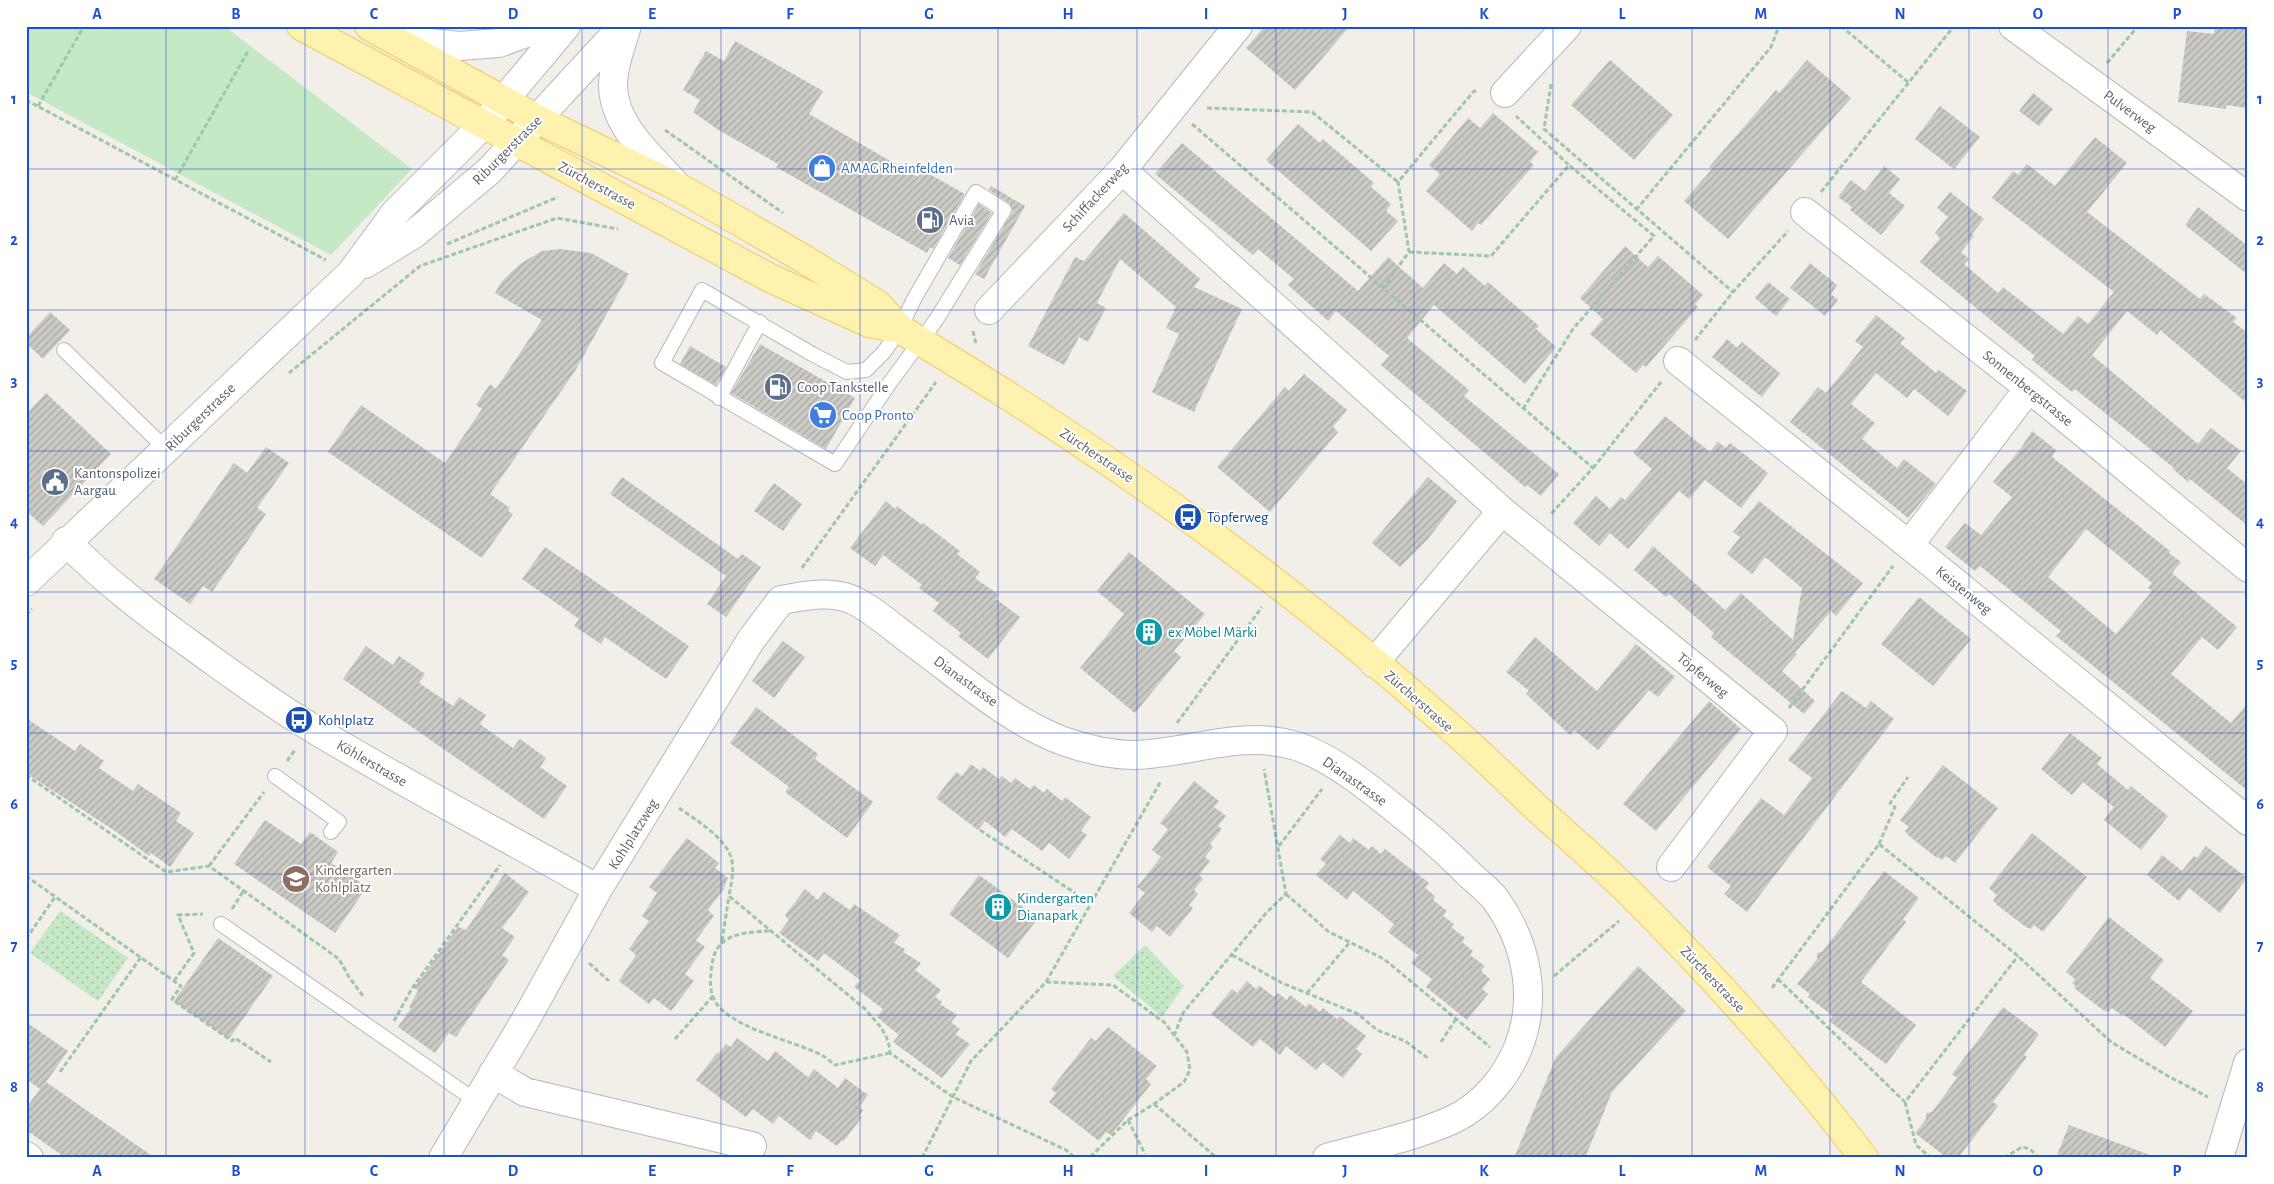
<svg xmlns="http://www.w3.org/2000/svg" width="2274" height="1184" font-family="'Alegreya Sans',sans-serif">
<defs>
<pattern id="park-dots" width="8" height="8" patternUnits="userSpaceOnUse" patternTransform="scale(1.25)"><rect width="8" height="8" fill="#c5e8c5"/><path d="M2 2h.1M6 6h.1" fill="none" stroke="#a3c0a4" stroke-width="1.8" stroke-linecap="round"/></pattern>
<pattern id="building-hatch" width="6" height="6" patternUnits="userSpaceOnUse" patternTransform="scale(1.25)"><rect width="6" height="6" fill="#cccac5"/><path d="M-1 1l2-2M0 6l6-6M5 7l2-2" fill="none" stroke="#a9a8a4"/></pattern>
</defs>
<rect width="100%" height="100%" fill="#f1efe8"/>
<path fill="url(#park-dots)" d="M60 911 128 958 98 1001 30 953Z
M1145 945 1184 986 1162 1017 1113 976Z"/>
<path fill="#c5e8c5" d="M26 26H224L412 169 331 255 26 92Z"/>
<path fill="url(#building-hatch)" fill-rule="evenodd" d="M1265 26H1350L1295 90 1246 48Z
M2215 26H2248L2246 108 2226 105V109L2178 102 2187 31 2214 34Z
M735 41 823 91 809 114 918 177 922 170 965 194 933 249 930 247 927 253 776 167 778 164 717 129 693 112 700 100 683 90 706 51 724 61Z
M1610 60 1673 115 1634 160 1571 105Z
M1807 60 1851 98 1728 239 1684 201 1712 169 1709 167 1776 90 1779 93Z
M2033 93 2053 109 2039 126 2019 111Z
M1940 106 1980 137 1954 169 1915 139Z
M1493 113 1538 152 1530 162 1534 165 1481 225 1478 223 1472 231 1426 191 1440 174 1429 165 1468 118 1480 128Z
M1298 124 1320 143 1323 139 1374 183 1371 187 1391 204 1386 211 1398 221 1371 251 1266 160Z
M2095 137 2127 163 2087 212 2200 299 2204 294 2237 318 2233 322 2248 333V404L2160 330 2157 335 2127 311 2092 355 2198 444 2211 428 2241 451 2227 468 2248 485V526L2190 479 2188 482 2173 469 2174 468 2075 389 2072 392 2032 360 2035 356 1920 262 1940 238 1935 233 1948 217 1937 208 1950 192 1984 219 1972 234 1974 236 1961 252 1969 259 1964 264 1998 293 2003 287 2063 334 2078 316 2088 324 2114 292 1992 198 2013 171 2018 175 2027 164 2055 186Z
M1182 143 1358 291 1388 257 1423 288 1444 263 1457 274 1463 267 1485 286 1488 282 1539 326 1536 329 1556 347 1525 384 1434 305 1407 338 1469 390 1464 396 1559 474 1541 496 1527 485 1525 487 1381 365 1389 356 1336 311 1328 321 1288 285 1294 279 1258 249 1253 255 1155 174Z
M1884 166 1900 179 1889 193 1905 206 1881 235 1850 210 1852 207 1838 197 1851 180 1865 191Z
M991 186 1025 206 984 279 975 274 1013 211 1009 203 989 190Z
M979 204 992 213 960 265 948 258Z
M2198 207 2248 246V275L2185 225Z
M1124 213 1200 279 1194 287 1242 309 1194 412 1152 392 1179 334 1166 328 1176 307 1120 259 1097 303 1106 308 1088 342 1079 337 1064 365 1028 346 1075 257 1084 261Z
M1625 246 1648 267 1658 256 1703 295 1695 304 1698 307 1646 367 1643 365 1636 373 1590 334 1603 319 1580 298Z
M560 249 591 253 629 274 575 371 490 494 510 508 508 511 513 514 482 558 328 452 361 405 445 463 482 409 476 405 490 384 496 389 542 320 495 293 502 281 520 264 542 251Z
M1810 263 1837 285 1831 294 1838 300 1825 316 1790 288Z
M1768 282 1790 299 1776 316 1755 298Z
M50 312 70 330 43 359 26 343V338Z
M1876 315 1905 338 1900 343 1936 373 1939 370 1967 391 1948 416 1914 389 1907 398 1876 373 1851 404 1875 423 1862 439 1897 468 1904 459 1936 484 1908 518 1790 422 1818 387 1826 393 1863 347 1855 341Z
M1727 339 1737 348 1742 342 1780 373 1762 397 1712 357Z
M760 344 855 398 826 449 731 393Z
M690 346 726 367 716 385 680 364Z
M1304 374 1347 410 1333 427 1338 432 1270 512 1217 467 1285 387 1289 391Z
M46 393 111 454 43 526 26 511V414Z
M1665 416 1710 452 1718 442 1726 448 1730 443 1768 473 1741 508 1705 480 1689 499 1679 491 1628 549 1610 533 1599 546 1573 523 1596 496 1610 509 1621 497 1625 500 1652 469 1633 453Z
M2032 431 2056 450 2052 457 2170 551 2169 553 2181 562 2172 573 2237 627 2218 650 2202 637 2171 674 2231 723 2248 703V791L2056 636 2061 631 1980 566 1975 571 1945 547 1965 523 1981 535 2012 497 1993 482 2021 448ZM2086 529 2152 583 2148 588 2152 591 2116 634 2048 577Z
M266 447 289 463 257 508 266 514 212 592 203 586 190 604 154 579 234 463 247 473Z
M622 477 738 559 742 554 761 567 726 617 707 604 726 576 610 494Z
M1428 477 1457 501 1428 539 1400 567 1372 543Z
M774 483 802 504 783 531 754 511Z
M886 501 895 509 897 506 922 525 923 523 960 551 957 554 980 572 975 578 999 595 996 599 1020 617 988 659 958 636 961 633 933 611 939 603 919 588 922 585 883 555 875 566 850 548Z
M1759 501 1863 583 1836 616 1831 611 1795 653 1797 654 1782 671 1815 701 1804 714 1711 637 1714 633 1669 594 1666 597 1634 570 1653 546 1725 610 1741 593 1793 640 1802 588 1765 557 1752 574 1727 554 1740 537 1733 532Z
M545 547 689 646 666 679 605 637 601 644 574 626 579 619 522 579Z
M1129 552 1205 614 1174 651 1181 657 1135 713 1080 668 1124 614 1097 591Z
M1919 597 1971 639 1933 686 1881 644Z
M1535 637 1597 691 1636 644 1675 677 1658 697 1649 690 1598 750 1574 730 1570 735 1526 694 1529 691 1506 672Z
M783 641 805 657 774 698 752 681Z
M366 646 393 665 399 656 425 674 419 683 453 706 459 697 486 715 480 724 513 748 520 739 546 758 540 767 567 786 544 819 343 679Z
M1842 691 1866 708 1871 701 1894 719 1747 912 1724 894 1731 886 1707 867 1761 798 1784 815 1812 778 1788 760Z
M1709 701 1741 729 1656 831 1623 804Z
M756 707 818 754 815 759 873 802 847 838 785 792 789 787 730 743Z
M26 718 75 751 80 744 104 761 99 768 133 791 138 784 181 813 176 821 194 833 170 867 151 853 149 856 115 831 26 773Z
M2070 733 2102 758 2097 764 2128 790 2131 786 2168 816 2141 850 2104 820 2114 807 2083 782 2072 795 2041 769Z
M971 764 980 771 983 767 999 779 1002 776 1011 783 1015 778 1030 789 1034 785 1044 793 1047 789 1062 801 1065 797 1091 817 1081 831 1087 835 1069 859 1049 843 1042 851 1012 829 1005 837 985 821 978 830 936 798 956 772 962 776Z
M1943 765 1998 808 1955 863 1946 856 1942 860 1938 857 1937 858 1909 836 1905 831 1909 827 1900 820Z
M1194 781 1219 801 1214 807 1226 816 1218 826 1222 829 1210 844 1213 847 1205 857 1210 861 1199 875 1203 879 1194 890 1198 894 1189 905 1193 908 1170 937 1157 926 1152 932 1129 913 1145 893 1137 887 1161 857 1152 850 1168 829 1160 823Z
M265 820 301 844 310 832 338 852 331 863 367 887 335 933 234 864Z
M2032 833 2087 877 2043 932 2034 925 2031 929 2026 927 1997 905 1993 900 1997 895 1989 888Z
M1340 835 1350 843 1353 838 1369 850 1372 846 1381 854 1385 849 1429 883 1425 888 1435 896 1433 900 1447 911 1443 916 1454 924 1451 927 1465 938 1462 942 1473 951 1470 955 1485 966 1481 971 1490 979 1482 989 1488 994 1467 1020 1426 987 1432 979 1411 963 1418 955 1388 932 1394 924 1353 891 1347 900 1316 875 1326 864 1320 859Z
M687 838 719 863 715 868 728 878 723 890 708 910 714 916 696 940 705 947 685 974 694 981 671 1011 654 998 649 1004 619 981 636 955 629 949 649 921 642 916 657 893 649 887Z
M2206 846 2247 878 2220 913 2189 888 2179 901 2147 875 2162 855 2182 871 2194 856 2197 858Z
M1884 871 1919 898 1903 919 1906 922 1861 982 1916 1025 1886 1064 1829 1021 1833 1016 1808 997 1810 994 1797 984 1817 959V953L1822 952Z
M505 873 529 892 502 928 515 937 502 955 509 960 456 1037 449 1033 435 1053 398 1027 411 1008 409 1007 418 991 414 988 458 927 466 930Z
M979 875 1038 918 1008 958 949 914Z
M805 889 818 900 824 892 850 910 854 904 900 935 894 943 905 949 903 952 921 963 915 970 941 990 935 997 942 1002 940 1004 957 1015 951 1022 960 1029 955 1034 970 1044 942 1078 893 1042 899 1035 877 1017 883 1009 854 987 860 980 824 953 818 961 779 933 789 920 785 915Z
M2109 917 2164 960 2150 978 2193 1011 2165 1047 2122 1013 2121 1015 2112 1008 2108 1012 2103 1010 2074 988 2076 986 2072 983 2075 979 2066 972Z
M218 938 273 976 229 1039 174 1001Z
M1638 966 1686 1011 1612 1092 1585 1158H1514L1556 1057Z
M1247 981 1256 989 1259 985 1274 997 1278 993 1287 1000 1290 995 1306 1007 1309 1003 1320 1012 1323 1008 1337 1019 1340 1016 1366 1036 1356 1049 1362 1054 1343 1078 1323 1062 1316 1070 1286 1046 1280 1055 1260 1039 1253 1047 1211 1014 1232 989 1237 993Z
M2003 1007 2039 1034 2024 1055 2027 1057 1993 1102 1998 1106 1958 1158H1947L1915 1133 1926 1119V1113L1932 1112 1957 1078 1952 1074Z
M26 1022 68 1051 46 1082 155 1158H66L26 1130V1108L40 1089 26 1079Z
M1108 1027 1157 1066 1146 1079 1151 1084 1111 1135 1106 1132 1099 1141 1049 1102 1056 1093 1051 1089 1091 1038 1096 1041Z
M737 1038 768 1061 775 1051 808 1077 814 1069 838 1088 845 1078 868 1095 859 1107 863 1110 859 1116 862 1117 844 1141 842 1140 837 1146 816 1131 810 1140 779 1116 773 1124 753 1109 746 1117 696 1080 717 1053 718 1054 726 1044 731 1047Z
M2069 1125 2150 1155V1158H2056Z"/>
<g fill="none" stroke-linecap="round" stroke-linejoin="round">
<defs>
<path id="lane" d="M976 192 1004 210 936 320 889 384 835 464 662 363 702 290 812 354 847 372 866 370 884 352 900 329 914 299Z
M64 350 166 449
M719 398 760 322
M275 776 339 822 331 832
M221 924 476 1101"/>
<path id="street" d="M2013 26 2248 197
M1505 93 1567 26
M1122 170 1502 511 1773 731 1671 867
M1805 212 2029 388 2248 568
M989 310 1122 170 1238 26
M1678 361 1909 545 2248 821
M66 541C104 581 150 615 194 647 233 675 272 704 312 728 406 785 503 835 598 889
M1909 545 2029 388
M1374 663 1502 511
M493 1073 525 1092 752 1146
M26 1156 29 1158
M443 1158 525 1021 598 889 751 640 781 600C804 596 830 590 853 600 872 609 890 625 907 638 956 673 1007 720 1063 741 1086 749 1110 755 1134 755 1189 754 1240 729 1296 746 1338 759 1386 802 1421 830 1438 844 1454 859 1470 875 1479 883 1489 891 1496 900 1527 944 1538 998 1518 1048 1506 1077 1483 1105 1454 1119 1415 1137 1369 1146 1327 1158
M2219 1158 2248 1063"/>
<path id="secondary" d="M627 26C621 45 613 67 613 86 614 128 653 158 678 187
M393 39 459 46 499 43 545 26
M365 264 414 234 489 171 623 26
M26 582 351 273 395 213 483 125 566 26"/>
<path id="primary" d="M301 26 770 278 869 323 900 329
M369 26 539 120 678 187 735 219 804 259 877 304 900 329C1091 443 1275 572 1441 719 1475 748 1507 780 1540 811 1570 838 1601 865 1630 893 1714 977 1792 1063 1864 1158"/>
</defs>
<use href="#lane" stroke="#b5b8bc" stroke-width="16"/>
<use href="#street" stroke="#b5b8bc" stroke-width="30"/>
<use href="#secondary" stroke="#b6babf" stroke-width="30"/>
<use href="#primary" stroke="#f2c960" stroke-width="30"/>
<path stroke="#9cc7a9" stroke-width="3" stroke-dasharray="5 2.5" stroke-linecap="butt" d="M1841 26 1909 83
M2107 63 2138 26
M1551 84 1544 129 1733 292
M26 100 326 260
M38 106 84 26
M1207 108 1312 112 1398 182
M1192 124 1593 468 1550 515
M665 130 783 213
M175 180 248 51
M1821 192 1954 26
M1636 210 1771 47 1779 26
M447 244 558 197
M1409 252 1491 256 1569 165 1516 116
M1382 289 1409 252 1398 182 1474 91H1478
M973 331 976 344
M1695 340 1733 292 1788 231
M289 373 420 266 557 218 618 229
M1523 409 1573 329 1654 236 1569 165
M894 414 906 422
M1593 468 1661 382
M802 568 936 382
M26 615 32 609
M1789 708 1893 566
M1177 723 1262 607
M287 761 295 750
M26 775 166 872 209 866 339 959 349 977 363 996
M679 808C696 820 728 839 732 861 734 873 731 885 729 896L865 1009C878 1024 889 1034 890 1053L953 1097 1066 1150 1075 1158
M980 830 1090 903
M1879 844 1895 807 1890 803 1908 777
M1279 846 1322 789
M209 866 264 792
M26 876 181 986 172 999 174 1001 232 1041 235 1038 271 1062
M1286 894 1329 932 1384 959 1490 1047
M232 909 244 890
M769 931C747 932 719 933 713 959 711 969 709 983 712 994 721 1028 796 1040 823 1056 827 1058 831 1062 835 1065L890 1053
M26 939 55 897
M722 941 729 896
M1232 955 1282 983 1358 1014 1377 1030 1405 1041 1429 1059
M589 963 609 981
M1554 976 1619 921
M1778 979 1905 1102 2018 956
M174 981 194 953 178 915 203 914
M1046 982 1113 985 1165 1023 1187 1052 1190 1070 1184 1082 1154 1104 1128 1120 1089 1158
M1772 988 1879 844 2018 956 2111 1042 2168 1076 2208 1097
M1307 993 1350 942
M394 1021 411 990 500 865
M1174 1036 1183 1013 1267 912 1286 894 1264 769
M675 1039 713 996
M1441 1042 1456 1019
M60 1072 141 957
M1905 1102 1916 1145 1931 1158
M1154 1104 1217 1158
M1128 1120 1145 1154
M922 1158 971 1061 1046 982 1161 781
M2004 1158 2022 1147 2030 1149 2036 1155V1158"/>
<use href="#lane" stroke="#fff" stroke-width="14"/>
<use href="#street" stroke="#fff" stroke-width="28"/>
<use href="#secondary" stroke="#fff" stroke-width="28"/>
<use href="#primary" stroke="#fff2af" stroke-width="28"/>
</g>
<path fill="none" stroke="#1d4ed8" stroke-width="1" stroke-opacity="0.55" d="M166 26V1158M305 26V1158M444 26V1158M582 26V1158M721 26V1158M860 26V1158M998 26V1158M1137 26V1158M1276 26V1158M1414 26V1158M1553 26V1158M1692 26V1158M1830 26V1158M1969 26V1158M2108 26V1158M26 169H2248M26 310H2248M26 451H2248M26 592H2248M26 733H2248M26 874H2248M26 1015H2248"/>
<defs>
<symbol id="shop-disc" viewBox="-11 -11 22 22"><circle r="9.5" fill="#3f7fe0" stroke="#fff"/><path d="M-5-2.5h2.3a2.7 3.5 0 0 1 5.4 0H5L5.5 6h-11ZM-1.5-2.5h3a1.5 2.3 0 0 0-3 0Z" fill="#fff"/></symbol>
<symbol id="fuel-disc" viewBox="-11 -11 22 22"><circle r="9.5" fill="#5c6f8a" stroke="#fff"/><path d="M-5.5-6h7V0h2V4h1.3V-2.5L3-4.5l.8-.8L6-3V5H2.5V1h-1V6h-7ZM-4.2-4.7v3.2H.2V-4.7Z" fill="#fff"/></symbol>
<symbol id="supermarket-disc" viewBox="-11 -11 22 22"><circle r="9.5" fill="#3f7fe0" stroke="#fff"/><path d="M-6-5.5h2.5l.6 2H6L4.5 2H-2.5L-4.4-4H-6ZM-1.5 3.2a1.3 1.3 0 1 0 .1 0ZM3 3.2a1.3 1.3 0 1 0 .1 0Z" fill="#fff"/></symbol>
<symbol id="civic-disc" viewBox="-11 -11 22 22"><circle r="9.5" fill="#5c6f8a" stroke="#fff"/><path d="M-.6-6.5H3V-4.5H.6V-3L4-1V1h2V6H-6V1h2V-1L-.6-3ZM-1.2 2.5V6h2.4V2.5Z" fill="#fff"/></symbol>
<symbol id="bus-disc" viewBox="-11 -11 22 22"><circle r="9.5" fill="#1a4fb4" stroke="#fff"/><path d="M-5-6H5V4H4V6H2V4H-2V6H-4V4H-5ZM-3.5-4V0h7V-4ZM-3.5 1.2v1.5H-2V1.2ZM2 1.2v1.5H3.5V1.2Z" fill="#fff"/></symbol>
<symbol id="building-disc" viewBox="-11 -11 22 22"><circle r="9.5" fill="#0f9aa8" stroke="#fff"/><path d="M-4-6H4V6H1V3H-1V6H-4ZM-2.5-4.3h1.7v1.8h-1.7ZM.8-4.3h1.7v1.8H.8ZM-2.5-1h1.7V.8h-1.7ZM.8-1h1.7V.8H.8Z" fill="#fff"/></symbol>
<symbol id="school-disc" viewBox="-11 -11 22 22"><circle r="9.5" fill="#8d6e63" stroke="#fff"/><path d="M0-5L7-2L0 1L-7-2ZM-4 1L0 2.5L4 1V4Q0 6-4 4Z" fill="#fff"/></symbol>
</defs>
<g fill-rule="evenodd">
<use href="#shop-disc" x="806" y="152" width="32" height="32"/>
<use href="#fuel-disc" x="914" y="204" width="32" height="32"/>
<use href="#fuel-disc" x="762" y="371" width="32" height="32"/>
<use href="#supermarket-disc" x="807" y="399" width="32" height="32"/>
<use href="#civic-disc" x="39" y="466" width="32" height="32"/>
<use href="#bus-disc" x="1172" y="501" width="32" height="32"/>
<use href="#building-disc" x="1133" y="616" width="32" height="32"/>
<use href="#bus-disc" x="283" y="704" width="32" height="32"/>
<use href="#school-disc" x="280" y="863" width="32" height="32"/>
<use href="#building-disc" x="982" y="891" width="32" height="32"/>
</g>
<g text-anchor="middle" stroke-width="4" stroke-linejoin="round" paint-order="stroke">
<g font-size="15" fill="#5f6368" stroke="#fff">
<text transform="translate(2130 111) rotate(36)" y="5">Pulverweg</text>
<text transform="translate(507 150) rotate(-45)" y="5">Riburgerstrasse</text>
<text transform="translate(597 185) rotate(28)" y="5">Zürcherstrasse</text>
<text transform="translate(1095 197) rotate(-47)" y="5">Schiffackerweg</text>
<text transform="translate(2028 388) rotate(39)" y="5">Sonnenbergstrasse</text>
<text transform="translate(200 417) rotate(-44)" y="5">Riburgerstrasse</text>
<text transform="translate(1097 455) rotate(34)" y="5">Zürcherstrasse</text>
<text transform="translate(1964 590) rotate(39)" y="5">Keistenweg</text>
<text transform="translate(1703 675) rotate(39)" y="5">Töpferweg</text>
<text transform="translate(966 681) rotate(36)" y="5">Dianastrasse</text>
<text transform="translate(1419 701) rotate(41)" y="5">Zürcherstrasse</text>
<text transform="translate(372 763) rotate(30)" y="5">Köhlerstrasse</text>
<text transform="translate(1355 781) rotate(35)" y="5">Dianastrasse</text>
<text transform="translate(633 834) rotate(-58)" y="5">Kohlplatzweg</text>
<text transform="translate(1713 979) rotate(46)" y="5">Zürcherstrasse</text>
</g>
<g font-size="15" fill="#366cbe" stroke="#fff" text-anchor="start">
<text x="841" y="173">AMAG Rheinfelden</text>
<text x="842" y="420">Coop Pronto</text>
</g>
<g font-size="15" fill="#4e5e75" stroke="#fff" text-anchor="start">
<text x="949" y="225">Avia</text>
<text x="797" y="392">Coop Tankstelle</text>
<text x="74" y="478">Kantonspolizei<tspan x="74" dy="17">Aargau</tspan></text>
</g>
<g font-size="15" fill="#164399" stroke="#fff" text-anchor="start">
<text x="1207" y="522">Töpferweg</text>
<text x="318" y="725">Kohlplatz</text>
</g>
<g font-size="15" fill="#0d838f" stroke="#fff" text-anchor="start">
<text x="1168" y="637">ex Möbel Märki</text>
<text x="1017" y="903">Kindergarten<tspan x="1017" dy="17">Dianapark</tspan></text>
</g>
<g font-size="15" fill="#785e54" stroke="#fff" text-anchor="start">
<text x="315" y="875">Kindergarten<tspan x="315" dy="17">Kohlplatz</tspan></text>
</g>
</g>
<rect width="2274" height="1184" fill="none" stroke="#ffffff" stroke-width="55"/>
<rect x="28" y="28" width="2218" height="1128" fill="none" stroke="#1d4ed8" stroke-width="2"/>
<g font-size="16" text-anchor="middle" font-weight="bold" fill="#1d4ed8">
<text x="97" y="19">A</text>
<text x="236" y="19">B</text>
<text x="374" y="19">C</text>
<text x="513" y="19">D</text>
<text x="652" y="19">E</text>
<text x="790" y="19">F</text>
<text x="929" y="19">G</text>
<text x="1068" y="19">H</text>
<text x="1206" y="19">I</text>
<text x="1345" y="19">J</text>
<text x="1484" y="19">K</text>
<text x="1622" y="19">L</text>
<text x="1761" y="19">M</text>
<text x="1900" y="19">N</text>
<text x="2038" y="19">O</text>
<text x="2177" y="19">P</text>
<text x="14" y="104">1</text>
<text x="2260" y="104">1</text>
<text x="14" y="245">2</text>
<text x="2260" y="245">2</text>
<text x="14" y="386">3</text>
<text x="2260" y="386">3</text>
<text x="14" y="527">4</text>
<text x="2260" y="527">4</text>
<text x="14" y="668">5</text>
<text x="2260" y="668">5</text>
<text x="14" y="809">6</text>
<text x="2260" y="809">6</text>
<text x="14" y="951">7</text>
<text x="2260" y="951">7</text>
<text x="14" y="1092">8</text>
<text x="2260" y="1092">8</text>
<text x="97" y="1176">A</text>
<text x="236" y="1176">B</text>
<text x="374" y="1176">C</text>
<text x="513" y="1176">D</text>
<text x="652" y="1176">E</text>
<text x="790" y="1176">F</text>
<text x="929" y="1176">G</text>
<text x="1068" y="1176">H</text>
<text x="1206" y="1176">I</text>
<text x="1345" y="1176">J</text>
<text x="1484" y="1176">K</text>
<text x="1622" y="1176">L</text>
<text x="1761" y="1176">M</text>
<text x="1900" y="1176">N</text>
<text x="2038" y="1176">O</text>
<text x="2177" y="1176">P</text>
</g>
</svg>
